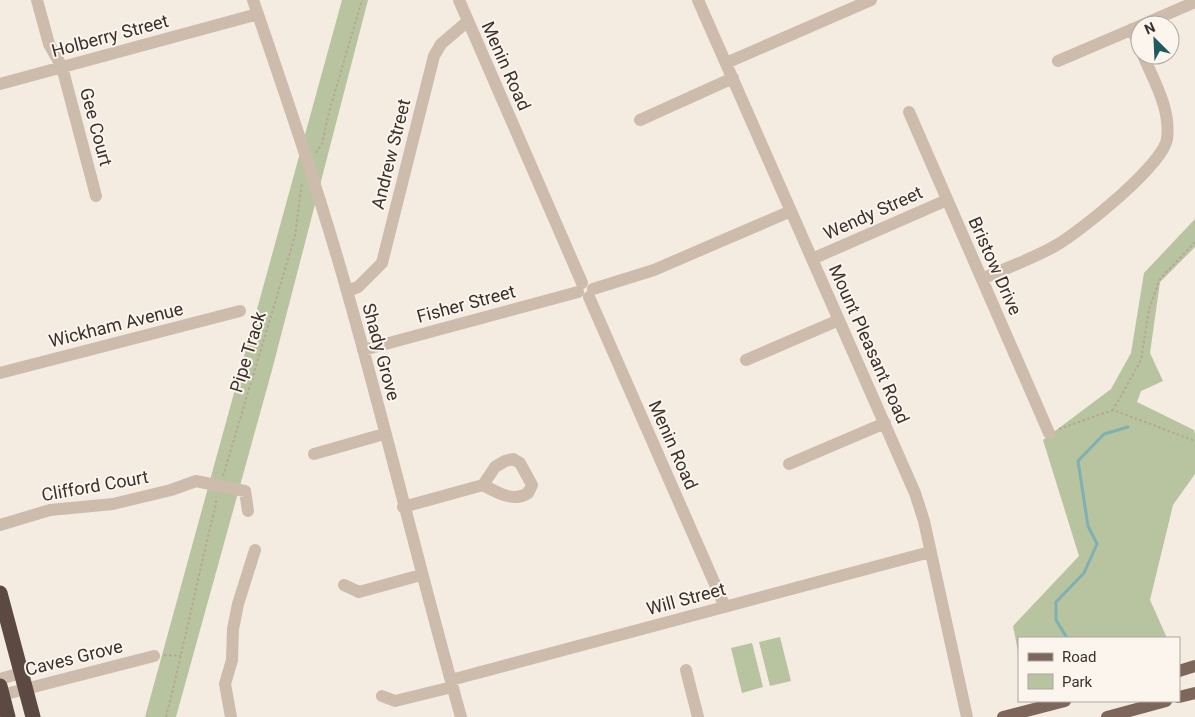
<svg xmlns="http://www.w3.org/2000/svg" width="1195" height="717" font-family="Roboto,sans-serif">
<rect width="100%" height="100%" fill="#f4ebe1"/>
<path fill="#b8c4a0" d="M342 0H368L272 370 176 717H145Z
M1195 219V247L1160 282 1150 353 1163 381 1141 391 1137 402 1194 430 1195 434V474L1173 505 1150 600 1167 638H1019V656L1013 626 1079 556 1043 440 1111 389 1131 353 1144 273Z
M780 637 791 681 770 686 759 642Z
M752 643 763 687 742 693 731 648Z"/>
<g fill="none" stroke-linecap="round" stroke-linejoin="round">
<path stroke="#7fb0b2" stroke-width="3" d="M1067 638 1056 620V602L1084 573 1097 544 1088 526 1078 461 1104 434 1128 427"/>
<path stroke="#b9a596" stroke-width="2" stroke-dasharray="2.5 2.5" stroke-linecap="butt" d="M316 153 322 144 329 112 362 0
M1195 242 1160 279 1149 309 1141 360 1113 410 1195 441
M1059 429 1113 410
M223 476 295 236 302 182
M164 655 181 656
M166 717C184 646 198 575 216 504V497"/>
<path stroke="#cdbbac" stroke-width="12" d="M37 0 49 44 62 67 96 196
M253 0C286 96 319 192 347 291 387 432 421 575 461 717
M459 0 582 283
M698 0 915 493 924 521 967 717
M1142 25 1195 2
M1132 29 1140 47
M1058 61 1140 26
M726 63 871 0
M0 84 258 14
M909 112 1049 433
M640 120 733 78
M812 259 947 200
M982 279C1006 268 1032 259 1055 246 1080 232 1163 165 1167 139 1171 109 1154 81 1143 55
M593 289 654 270 791 211
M347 291 358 287 382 263 434 56 441 44 468 21
M589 297 725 607
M363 350 578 292
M746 360 839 320
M0 373 240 311
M314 454 384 434
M789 464 885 423
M403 507 483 485 495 467 505 461 513 459 520 463 532 485 528 493C514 503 496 492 483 485
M0 525 50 510 113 504 171 490 196 481 245 491 248 511
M344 585 359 592 421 575
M686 670 698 717
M0 679 21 673
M451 680 930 552
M2 695 154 656
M382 696 395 701 452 687
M231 717 225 684 232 660 233 629 238 604 255 550"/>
<path stroke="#7d675c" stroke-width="12" d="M1179 671 1195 666
M1179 697 1195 693
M1003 717 1065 701
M1107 717 1166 701"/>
<path stroke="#5c4a42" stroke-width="15" d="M0 593 33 717
M0 686 8 717"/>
</g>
<g text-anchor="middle" stroke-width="4" stroke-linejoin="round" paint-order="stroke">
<g font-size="18" fill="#3b302b" stroke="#fbf5ee">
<text transform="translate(110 36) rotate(-15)" y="6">Holberry Street</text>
<text transform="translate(506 66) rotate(66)" y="6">Menin Road</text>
<text transform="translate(96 127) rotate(75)" y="6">Gee Court</text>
<text transform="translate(391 154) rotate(-76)" y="6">Andrew Street</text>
<text transform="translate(873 213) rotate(-24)" y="6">Wendy Street</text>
<text transform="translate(995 266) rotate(66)" y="6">Bristow Drive</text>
<text transform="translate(466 304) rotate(-15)" y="6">Fisher Street</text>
<text transform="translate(116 325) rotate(-14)" y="6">Wickham Avenue</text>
<text transform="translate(869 344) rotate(66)" y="6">Mount Pleasant Road</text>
<text transform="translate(248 352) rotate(-73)" y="6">Pipe Track</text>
<text transform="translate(381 352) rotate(75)" y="6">Shady Grove</text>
<text transform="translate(673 445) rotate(66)" y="6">Menin Road</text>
<text transform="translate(95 486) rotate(-10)" y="6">Clifford Court</text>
<text transform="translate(686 599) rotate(-15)" y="6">Will Street</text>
<text transform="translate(74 658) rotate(-14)" y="6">Caves Grove</text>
</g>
</g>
<rect x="1018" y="637" width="162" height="65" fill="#fbf5ee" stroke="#aea6a0"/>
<rect x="1028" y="653" width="25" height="8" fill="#7d675c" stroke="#aea6a0"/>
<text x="1062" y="662" font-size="15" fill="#3b302b">Road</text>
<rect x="1028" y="674" width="25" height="15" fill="#b8c4a0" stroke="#aea6a0"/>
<text x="1062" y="687" font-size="15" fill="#3b302b">Park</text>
<g transform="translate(1155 40) rotate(336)"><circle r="24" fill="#fbf5ee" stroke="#aea6a0"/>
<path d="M0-4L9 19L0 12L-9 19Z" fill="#1f5a5e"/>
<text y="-8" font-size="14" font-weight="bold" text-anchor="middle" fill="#3b302b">N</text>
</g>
</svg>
